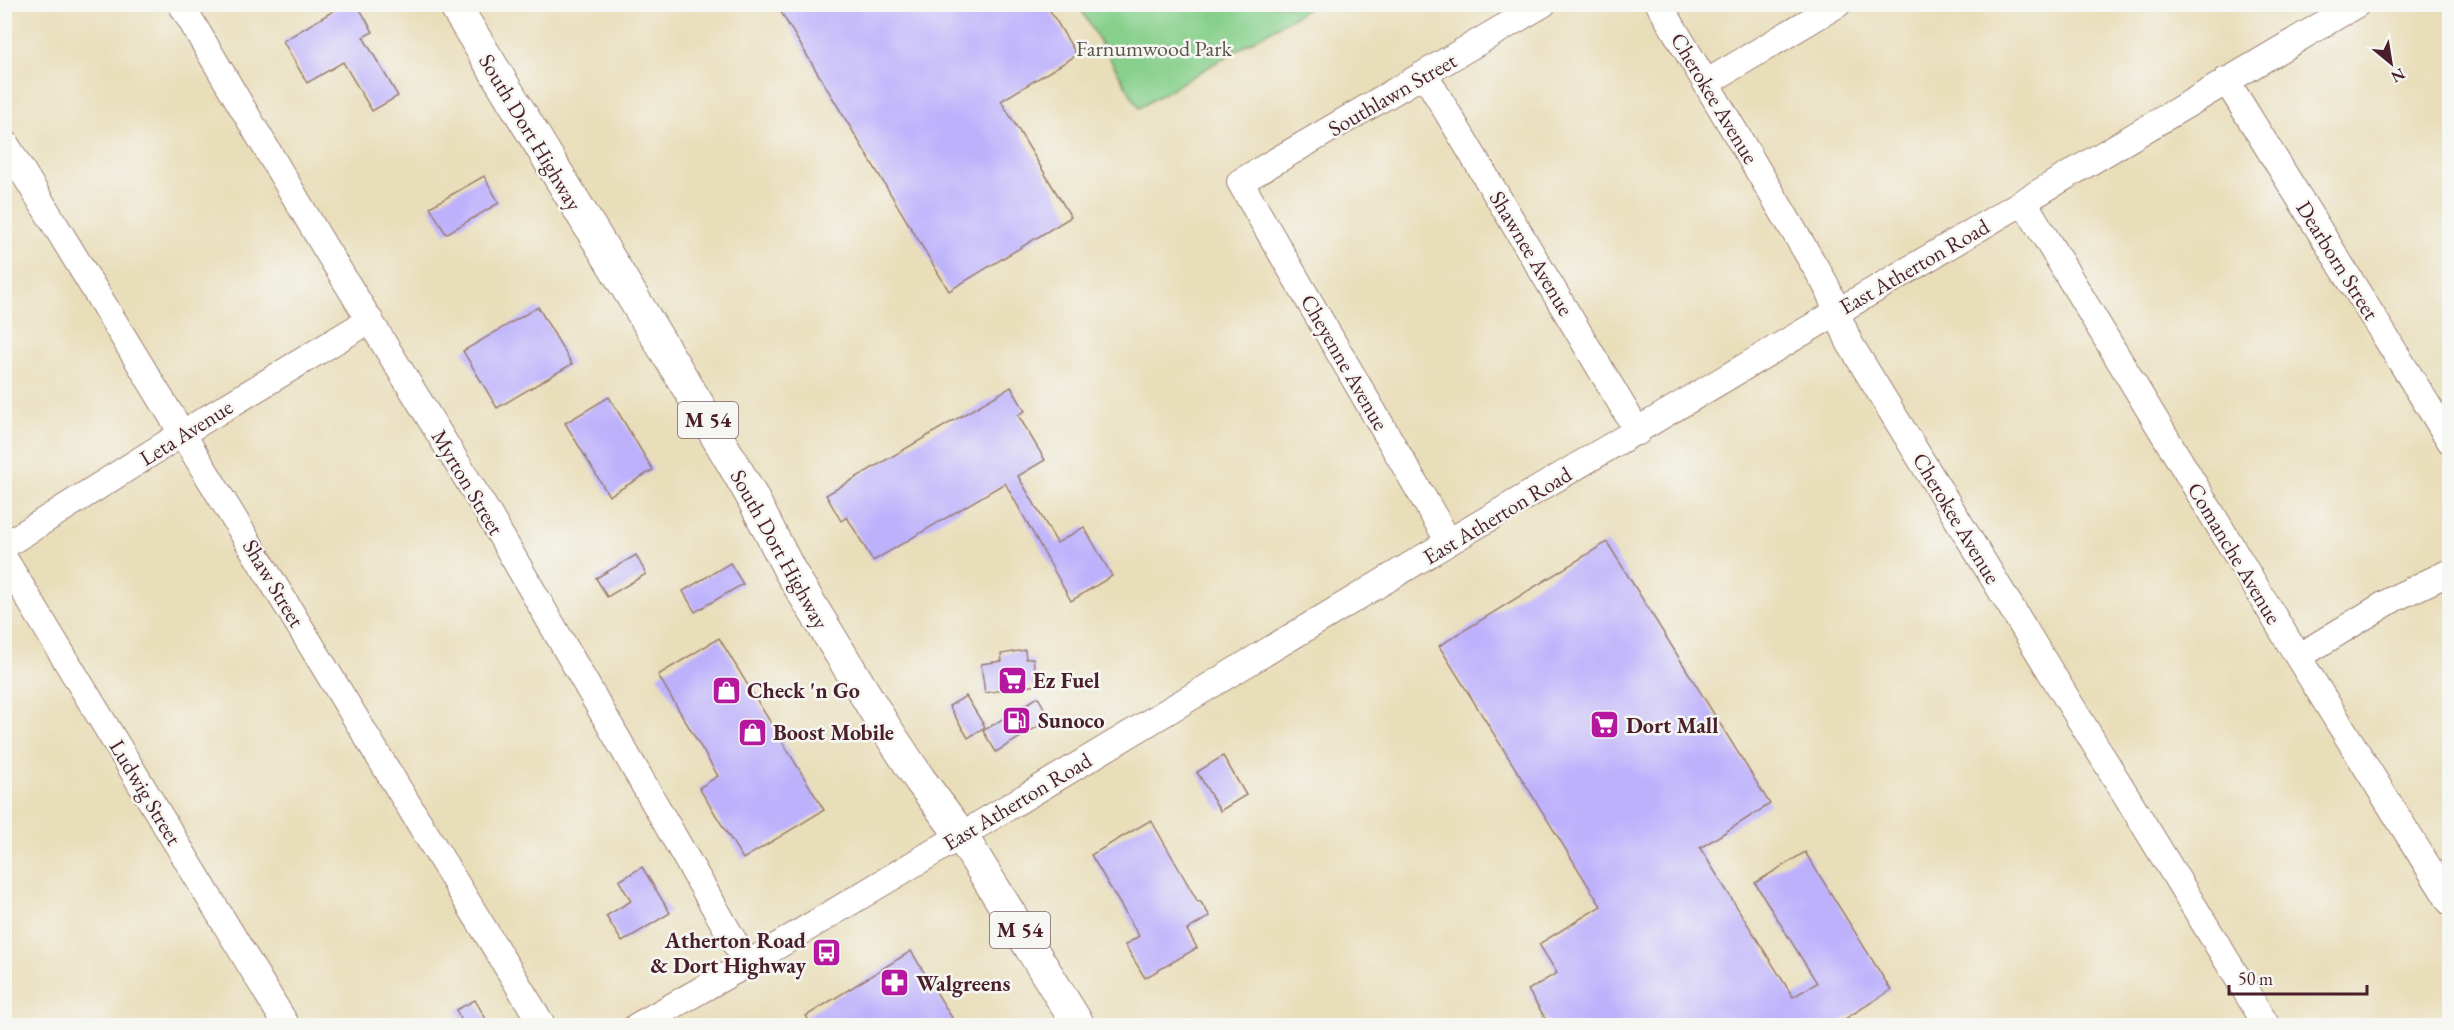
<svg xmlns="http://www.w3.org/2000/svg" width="2454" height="1030" font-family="'EB Garamond',serif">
<rect width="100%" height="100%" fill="#f6f6f2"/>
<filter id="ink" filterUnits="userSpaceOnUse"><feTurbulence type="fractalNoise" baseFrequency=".0167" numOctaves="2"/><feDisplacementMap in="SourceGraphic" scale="12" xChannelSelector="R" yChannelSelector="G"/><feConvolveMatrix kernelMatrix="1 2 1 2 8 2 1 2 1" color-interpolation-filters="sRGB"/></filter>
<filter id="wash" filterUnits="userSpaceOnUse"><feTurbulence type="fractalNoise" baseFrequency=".008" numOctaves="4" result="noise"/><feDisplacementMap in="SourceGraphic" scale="24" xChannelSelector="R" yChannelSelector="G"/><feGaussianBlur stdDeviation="1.35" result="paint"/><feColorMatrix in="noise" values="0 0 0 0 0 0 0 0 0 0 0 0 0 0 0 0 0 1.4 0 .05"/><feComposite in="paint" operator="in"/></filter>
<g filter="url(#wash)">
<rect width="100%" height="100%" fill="#e9deba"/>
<path fill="#87d08c" stroke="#68785c" stroke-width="1.5" d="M1078 5H1314L1139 108Z"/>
<g id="blocks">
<path fill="#bdb1fc" d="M345 4H357L373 32 363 37 398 96 372 111 343 62 307 83 283 41Z
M776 4H1046L1077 55 1001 101 1071 217 949 291Z
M484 176 499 203 446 234 430 207Z
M538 307 572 364 497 408 463 351Z
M1011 387 1025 411 1018 415 1045 460 1018 476 1057 543 1084 527 1112 576 1071 601 1005 483 873 561 847 517 841 521 826 495Z
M609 397 653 470 609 496 565 423Z
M1607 542 1770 804 1700 848 1793 997 1817 983 1755 883 1805 852 1891 990 1834 1026H1550L1528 990 1557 973 1539 944 1601 906 1439 646Z
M636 555 646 574 607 597 596 578Z
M730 563 743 584 695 612 683 591Z
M719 638 824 810 743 859 699 788 718 776 658 675Z
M1025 650 1026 659 1033 658 1037 685 985 693 981 664 1002 661 1001 654Z
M966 696 985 727 968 738 949 706Z
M1038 697 1050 719 996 752 983 731Z
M1223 756 1246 795 1220 811 1197 772Z
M1151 820 1198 902 1200 901 1210 916 1187 930 1197 948 1145 978 1125 945 1139 936 1091 855Z
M642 867 670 913 622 942 606 916 631 901 619 881Z
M911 951 957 1026H812L806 1016Z
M475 1000 490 1026H465L456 1010Z"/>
</g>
</g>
<g filter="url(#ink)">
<use href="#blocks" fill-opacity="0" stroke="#9a7e72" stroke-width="1.5"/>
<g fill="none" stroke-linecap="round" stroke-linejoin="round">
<defs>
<path id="minor" d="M181 4 324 246 486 510 747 964
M1659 4 1826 285 1849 342 2267 1026
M1425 75 1638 432
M2226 80 2450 441
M1706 83 1838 4
M4 141 543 1026
M2024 202 2298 657 2450 902
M1449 542 1240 182 1543 4
M4 546 183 433 370 320
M4 558 287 1026
M2298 657 2395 598 2450 572
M637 1026 754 960 1449 542 2357 4"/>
<path id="major" d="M454 4 696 401 750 493 790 571 885 727 920 780 961 835 1079 1026"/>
</defs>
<use href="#minor" stroke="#9a7e72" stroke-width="28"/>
<use href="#major" stroke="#9a7e72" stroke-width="34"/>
<use href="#minor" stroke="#fff" stroke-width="26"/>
<use href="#major" stroke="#fff" stroke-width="32"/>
</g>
</g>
<defs>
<symbol id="supermarket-square" viewBox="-11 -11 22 22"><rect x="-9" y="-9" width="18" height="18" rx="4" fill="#b5179e" stroke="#f6f6f2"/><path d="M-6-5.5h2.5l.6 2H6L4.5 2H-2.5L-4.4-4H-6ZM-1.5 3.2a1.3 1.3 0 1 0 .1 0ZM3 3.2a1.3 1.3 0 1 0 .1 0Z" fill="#fff"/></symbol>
<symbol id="shop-square" viewBox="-11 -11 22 22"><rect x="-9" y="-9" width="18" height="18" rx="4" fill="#b5179e" stroke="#f6f6f2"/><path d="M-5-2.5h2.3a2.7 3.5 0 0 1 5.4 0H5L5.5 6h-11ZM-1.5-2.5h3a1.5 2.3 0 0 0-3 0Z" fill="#fff"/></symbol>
<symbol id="fuel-square" viewBox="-11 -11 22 22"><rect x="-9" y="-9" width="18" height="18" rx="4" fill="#b5179e" stroke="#f6f6f2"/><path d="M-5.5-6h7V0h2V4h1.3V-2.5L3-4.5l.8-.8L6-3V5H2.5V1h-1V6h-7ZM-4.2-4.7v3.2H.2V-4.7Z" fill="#fff"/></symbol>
<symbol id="bus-square" viewBox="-11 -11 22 22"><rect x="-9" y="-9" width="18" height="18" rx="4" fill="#b5179e" stroke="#f6f6f2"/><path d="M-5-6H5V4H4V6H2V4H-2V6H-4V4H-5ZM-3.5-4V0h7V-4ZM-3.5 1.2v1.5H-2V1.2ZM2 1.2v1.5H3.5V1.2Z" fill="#fff"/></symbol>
<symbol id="pharmacy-square" viewBox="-11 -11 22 22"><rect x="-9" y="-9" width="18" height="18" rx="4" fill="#b5179e" stroke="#f6f6f2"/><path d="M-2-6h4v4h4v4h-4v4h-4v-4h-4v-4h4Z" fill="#fff"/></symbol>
</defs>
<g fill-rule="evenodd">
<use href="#supermarket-square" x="996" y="664" width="33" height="33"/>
<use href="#shop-square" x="710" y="674" width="33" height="33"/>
<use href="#fuel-square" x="1000" y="704" width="33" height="33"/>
<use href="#supermarket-square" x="1588" y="708" width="33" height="33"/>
<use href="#shop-square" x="736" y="716" width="33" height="33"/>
<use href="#bus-square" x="810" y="936" width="33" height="33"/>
<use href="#pharmacy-square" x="878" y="966" width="33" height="33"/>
</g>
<g text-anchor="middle" stroke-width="5" stroke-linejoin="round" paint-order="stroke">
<g fill="#f6f6f2" stroke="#7e6067" stroke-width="1.5">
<rect x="678" y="402" width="60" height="36" rx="4.5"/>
<rect x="990" y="912" width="60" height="36" rx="4.5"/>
</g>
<g font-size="21" font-weight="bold" fill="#4a1f2b">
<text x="708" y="427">M 54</text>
<text x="1020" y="937">M 54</text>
</g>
<g font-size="22" fill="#5c5448" stroke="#f6f6f2">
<text x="1154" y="56">Farnumwood Park</text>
</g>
<g font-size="22" fill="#4a1f2b" stroke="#f6f6f2">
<text transform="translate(1392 94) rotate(-30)" y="8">Southlawn Street</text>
<text transform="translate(1715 98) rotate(59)" y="8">Cherokee Avenue</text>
<text transform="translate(531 132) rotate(59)" y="8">South Dort Highway</text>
<text transform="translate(1532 253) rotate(59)" y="8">Shawnee Avenue</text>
<text transform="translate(2338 260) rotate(58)" y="8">Dearborn Street</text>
<text transform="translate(1914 266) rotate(-30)" y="8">East Atherton Road</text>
<text transform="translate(1345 362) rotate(60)" y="8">Cheyenne Avenue</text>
<text transform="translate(186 432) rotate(-32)" y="8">Leta Avenue</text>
<text transform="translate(468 482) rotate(59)" y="8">Myrton Street</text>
<text transform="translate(1497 515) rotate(-31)" y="8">East Atherton Road</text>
<text transform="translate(1957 518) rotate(59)" y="8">Cherokee Avenue</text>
<text transform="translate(780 549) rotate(61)" y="8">South Dort Highway</text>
<text transform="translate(2235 553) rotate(59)" y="8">Comanche Avenue</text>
<text transform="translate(274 583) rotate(59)" y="8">Shaw Street</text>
<text transform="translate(146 792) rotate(59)" y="8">Ludwig Street</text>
<text transform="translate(1017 801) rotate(-31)" y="8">East Atherton Road</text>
</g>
<g font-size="22" font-weight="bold" fill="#4a1f2b" stroke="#f6f6f2" text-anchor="start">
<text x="1033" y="688">Ez Fuel</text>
<text x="747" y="698">Check 'n Go</text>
<text x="1038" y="728">Sunoco</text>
<text x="1626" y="733">Dort Mall</text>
<text x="773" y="740">Boost Mobile</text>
<text x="806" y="948" text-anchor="end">Atherton Road<tspan x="806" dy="25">&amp; Dort Highway</tspan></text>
<text x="916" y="991">Walgreens</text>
</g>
</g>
<rect width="2454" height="1030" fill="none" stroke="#f6f6f2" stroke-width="24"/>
<g transform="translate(2391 63) rotate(150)" stroke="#f6f6f2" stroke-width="4.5" paint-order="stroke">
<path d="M0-4.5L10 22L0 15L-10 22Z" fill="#4a1f2b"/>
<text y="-9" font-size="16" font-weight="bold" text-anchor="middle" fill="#4a1f2b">N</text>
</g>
<path d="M2229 985v9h138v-9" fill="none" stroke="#4a1f2b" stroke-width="3"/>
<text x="2238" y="985" font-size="18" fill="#4a1f2b" stroke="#f6f6f2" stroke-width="4.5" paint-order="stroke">50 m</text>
</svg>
